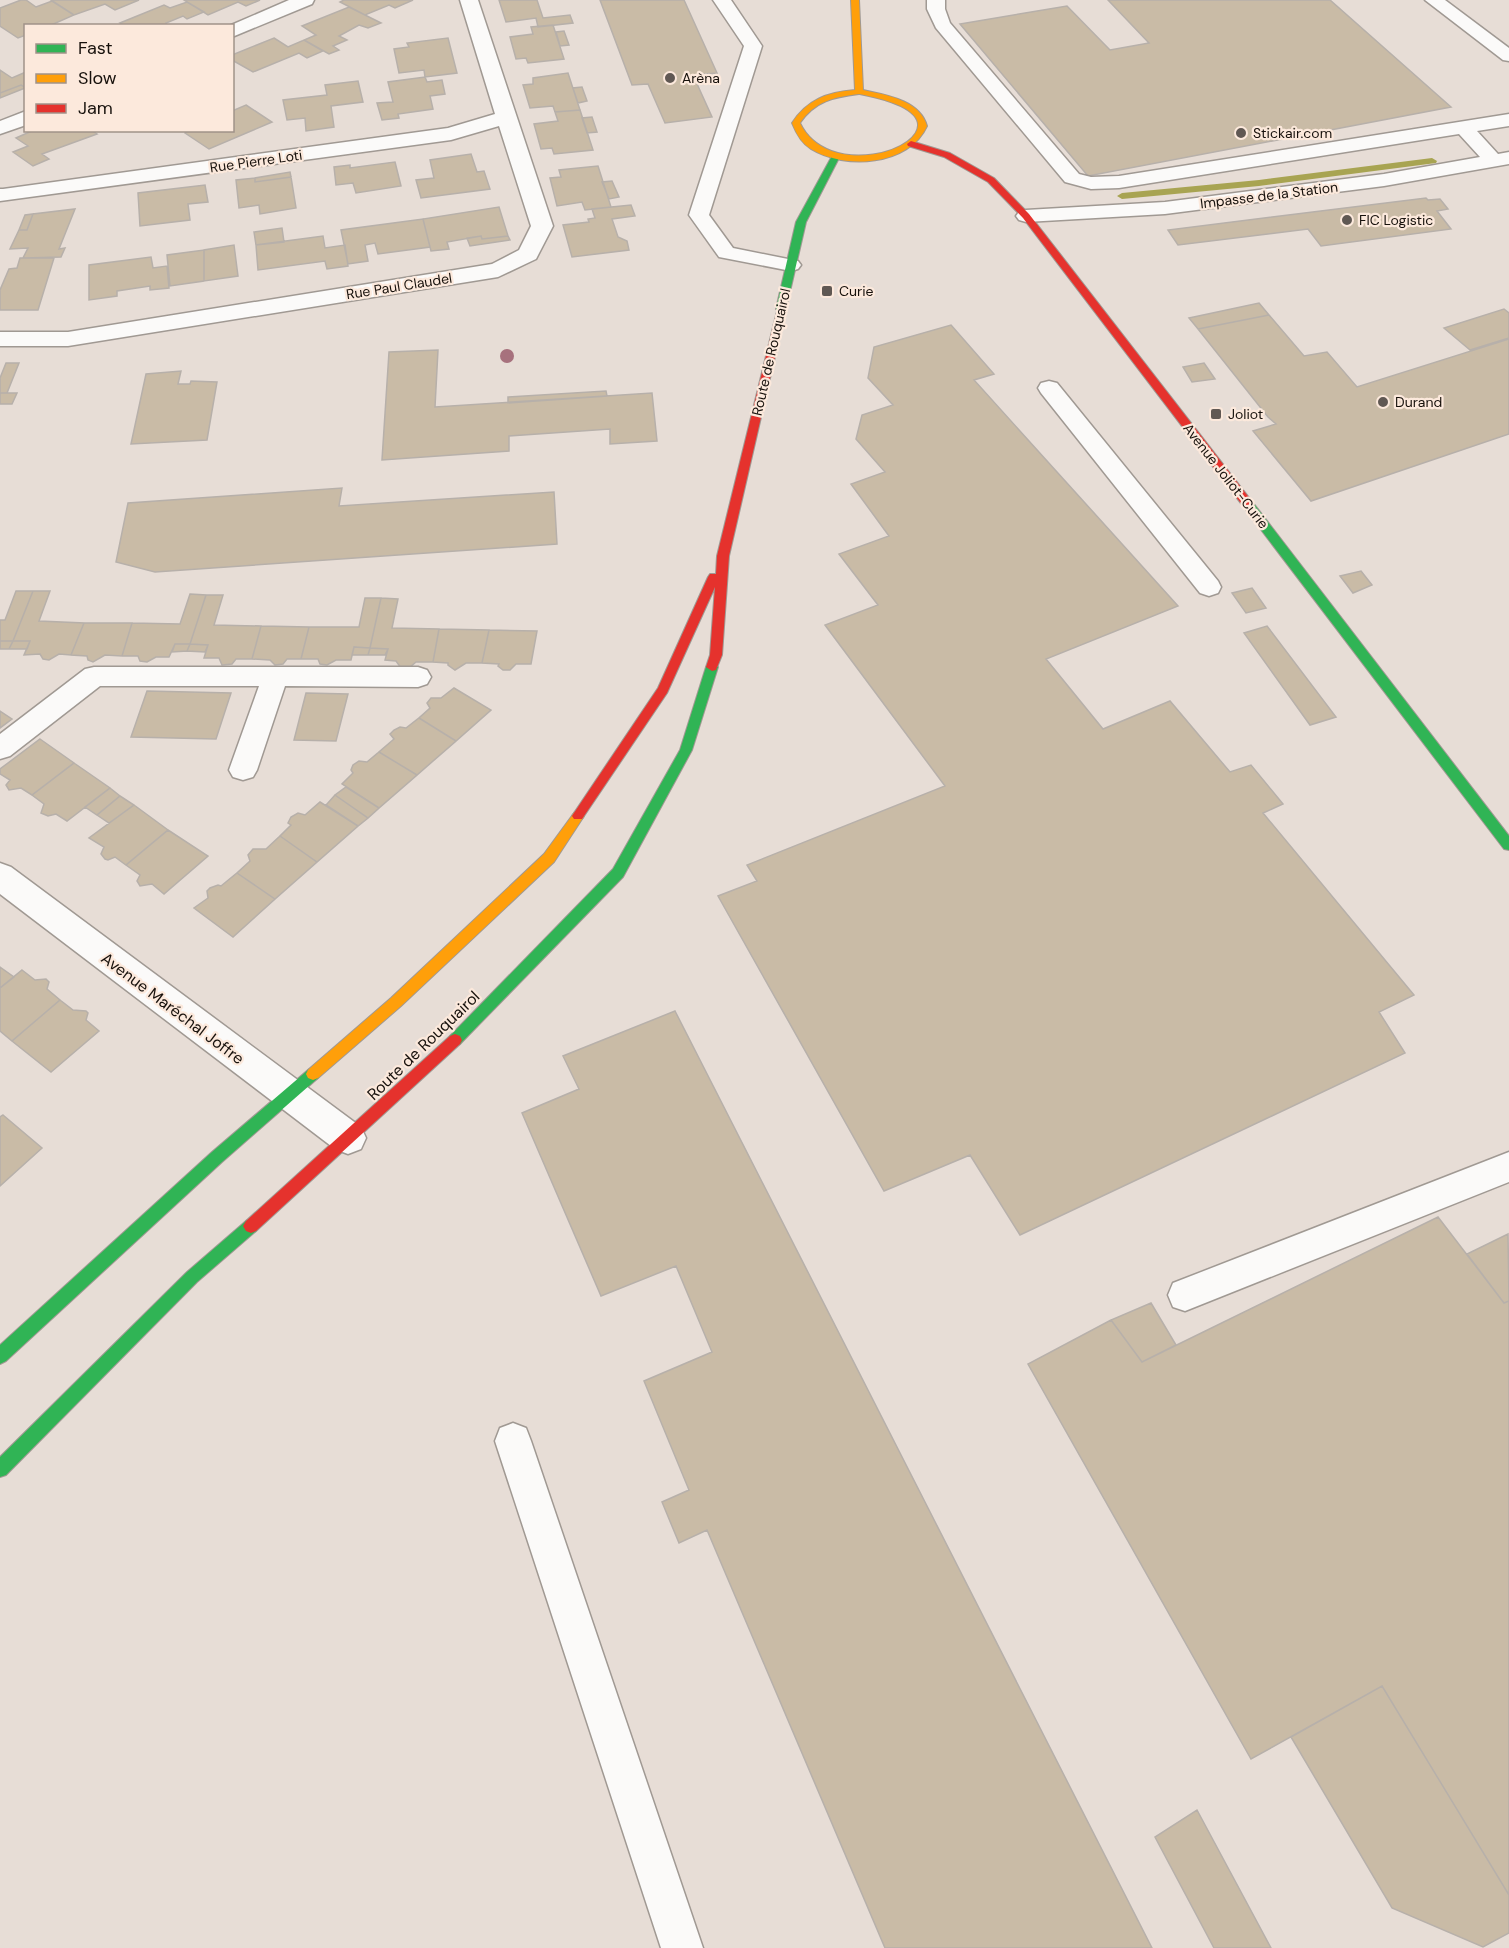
<svg xmlns="http://www.w3.org/2000/svg" width="1509" height="1948" font-family="'DM Sans',sans-serif">
<rect width="100%" height="100%" fill="#e7ddd6"/>
<g fill="none" stroke-linecap="round" stroke-linejoin="round">
<path fill="#a8a452" fill-rule="evenodd" d="M1432 158 1437 161 1436 163 1259 186 1122 199 1117 196 1122 193 1259 180Z"/>
</g>
<path fill="#c9bba6" stroke="#b7b0aa" stroke-width="1.5" d="M21 0H26L36 7 52 1 74 15 49 26H26V35L18 38 0 26V8Z
M51 0H139L115 10 105 4 74 15Z
M184 0H260L246 6 238 2 208 15Z
M344 0H413L395 8 389 5 365 15 340 2Z
M499 0H537L543 18 570 15 573 23 538 27 536 18 506 22Z
M600 0H684L717 73 693 75 712 117 665 123 648 84 632 85Z
M1108 0H1330L1451 107 1088 176 960 24 1067 6 1110 50 1149 43Z
M187 2 204 12 187 19 183 16 166 23 168 26H125L120 23 164 5 170 8Z
M349 7 381 23 368 28 359 25 339 36 347 40 333 46 339 50 329 54 304 40 316 35 302 26Z
M553 25 564 59 528 63 526 58 516 59 510 37 533 34 531 27Z
M564 31 569 45 560 46 556 32Z
M274 38 288 47 304 40 323 51 307 58 299 53 253 72 232 60V55Z
M448 38 457 73 425 77 424 70 399 73 394 49 409 47 407 43Z
M0 70 12 78 26 72V88L21 85 0 93Z
M568 73 580 110 555 112 553 106 530 108 523 85 533 84V78Z
M425 77 427 82 442 80 445 94 430 96 433 109 398 114 399 118 382 120 377 103 393 102 388 82Z
M358 81 363 102 331 106 334 127 306 131 305 118 287 120 283 100 327 95 325 85Z
M21 85 25 88 0 98V93Z
M582 87 587 101 578 103 573 88Z
M246 105 272 122 209 149 185 133 189 130H232V111Z
M580 110 593 150 554 154 552 148 541 149 534 124 558 121 555 112Z
M592 117 597 132 587 133 582 118Z
M34 130H91L97 134 42 154 49 159 33 166 13 152 28 146 16 138Z
M471 154 477 172 484 171 490 189 421 198 416 180 434 178 430 160Z
M395 162 401 186 356 193 353 183 336 185 334 167 350 165V168Z
M598 166 611 207 585 210 582 202 557 206 550 178 561 177 559 170Z
M290 172 291 177 255 182V178Z
M291 177 296 208 260 214 259 205 239 208 236 180 255 178V182Z
M612 181 619 197 609 199 602 182Z
M205 185 208 202 188 204 190 220 140 226 138 193Z
M1426 198 1428 200 1440 199 1448 209 1437 211 1451 229 1321 246 1308 229 1178 245 1168 230Z
M631 205 635 216 612 219 618 237 627 241 629 250 572 257 563 225 589 222 588 219 595 218 592 209Z
M499 207 508 236 482 239 481 236 447 242 449 249 431 251 423 219Z
M75 209 59 249 65 248 61 257 23 258 28 248 10 249 19 230H27L33 214Z
M33 214 27 230H19L25 215Z
M423 219 430 247 378 254 375 243 365 245 368 261 348 264 341 230Z
M282 228 284 242 256 245 254 232Z
M323 236 325 248 345 245 348 266 327 269 325 261 258 270 256 245Z
M481 236 482 239 508 236 510 240 470 246 467 238Z
M234 245 238 276 204 281V250Z
M204 250V281L170 286 167 255Z
M151 257 153 268 167 266 169 288 150 290V286L117 291V296L89 300V265Z
M20 258H54L38 310H0V290L9 269 17 268Z
M1259 303 1269 315 1198 329 1189 318Z
M1504 309 1509 313V338L1470 350 1444 328Z
M1269 315 1304 356 1327 352 1357 387 1509 339V434L1311 501 1253 431 1276 424 1268 417 1198 329Z
M951 325 994 374 974 380 1178 606 1046 659 1103 729 1170 701 1230 772 1251 765 1283 804 1263 813 1414 995 1379 1012 1405 1053 1020 1235 970 1155 884 1191 718 896 757 881 747 865 945 786 825 625 878 605 839 554 889 536 851 484 885 472 856 439 862 415 893 405 868 378 874 347Z
M438 350 435 407 652 393 657 441 610 444V429L509 436V451L382 460 389 352Z
M6 363H19L7 393H0V378Z
M1204 363 1215 379 1192 382 1183 367Z
M181 371 178 384H190L191 381 217 382 207 440 131 444 146 374Z
M606 391 607 396 508 403V397Z
M0 393H17L12 404H0Z
M342 488 339 506 554 492 557 544 155 572 116 562 128 503Z
M1361 571 1372 585 1353 593 1340 576Z
M1252 588 1266 608 1246 613 1232 593Z
M16 591H33L13 641H0V620H5Z
M33 591H50L39 621 84 623 71 655 59 654 49 660 43 659 40 654 24 655 30 641H13Z
M190 594 206 595 190 644H175L169 657H156L147 662 140 661 138 656H122L132 623 180 624Z
M206 595H223L214 625 261 626 252 659H236L232 664 222 665 219 658H204L208 645 190 644Z
M365 598H381L370 648 354 647 351 660H336L327 665 320 664 318 659H301L309 627H359Z
M381 598 398 599 392 628 439 629 433 662H416L409 668H401L396 661 385 660 388 649 370 648Z
M84 623H132L122 656 105 655 93 662 88 660 87 656 71 655Z
M261 626 309 627 301 659H287L283 664 275 665 270 660 252 659Z
M1267 626 1336 717 1310 725 1244 633Z
M439 629 489 630 482 663H466L455 670 448 665V663L433 662Z
M489 630 537 631 531 664H516L510 670H503L498 666 499 664 482 663Z
M0 641H13L9 649H0Z
M13 641H30L27 649H9Z
M175 644H190L187 651 172 652Z
M190 644 208 645 205 652 187 651Z
M354 647 370 648 368 655H352Z
M370 648 388 649 385 655H368Z
M454 688 491 710 456 741 419 718 430 708 427 703 431 698H441Z
M147 691 231 693 216 739 131 737Z
M306 693 348 694 336 741 294 740Z
M0 711 12 719 0 728Z
M419 718 456 741 417 775 379 752 394 739 390 734 394 730 400 727 406 728Z
M40 739 74 763 32 795 21 788 9 790 6 785 10 780 0 774V769Z
M379 752 417 775 379 808 342 784 353 773 351 770 353 765 359 761 367 762Z
M74 763 110 788 67 821 56 814 48 816 41 813 44 804 32 795Z
M346 787 379 808 368 818 335 795Z
M110 788 120 796 97 815 85 807Z
M335 795 368 818 358 826 326 805Z
M120 796 134 805 109 823 97 815Z
M320 802 358 826 317 862 280 836 291 825 288 823 291 817 298 813 305 815Z
M134 805 168 830 126 865 115 857 108 860 105 859 101 854 104 847 89 838Z
M168 830 208 856 164 894 152 884 140 886 137 881 140 875 126 865Z
M280 836 317 862 275 899 237 873 250 861 248 855 253 849H266Z
M237 873 275 899 233 937 194 908 208 898 207 891 210 888 218 885 221 886Z
M0 967 14 977 0 988Z
M22 970 35 980 46 979 49 982 47 989 60 1000 12 1041 0 1031V988Z
M60 1000 73 1010 86 1011 88 1013 86 1020 99 1031 51 1072 12 1041Z
M675 1011 1152 1948H885L707 1530 679 1543 662 1502 689 1490 644 1381 712 1352 676 1266 601 1296 522 1113 579 1089 563 1056Z
M3 1115 42 1148 0 1186V1117Z
M1438 1217 1504 1303 1509 1301V1895L1382 1686 1251 1759 1028 1364 1111 1320 1142 1362Z
M1508 1234 1509 1301 1504 1303 1467 1254Z
M1151 1303 1176 1345 1142 1362 1111 1320Z
M1382 1686 1509 1895V1933L1483 1947 1392 1908 1291 1737Z
M1197 1810 1271 1948H1214L1155 1837Z"/>
<g fill="none" stroke-linecap="round" stroke-linejoin="round">
<defs>
<path id="lane" d="M713 0H731L762 46 709 215 733 248 798 261 801 265 798 269 791 271 719 257 689 215 744 46Z
M927 0H945V9L950 23 1079 174 1091 177 1119 176 1509 114V126L1477 131 1498 154 1509 152V164L1384 186 1165 214 1026 222 1019 220 1016 216 1019 212 1026 210 1165 202 1384 174 1480 157 1459 134 1119 188 1091 189 1065 182 936 28 927 9Z
M1425 0H1445L1509 48V61L1503 60Z
M1049 381 1057 383 1218 581 1221 587 1218 593 1209 596 1200 593 1041 393 1038 388 1041 383Z
M94 667H418L427 670 431 677 427 684 418 687 285 686 257 770 253 777 243 780 233 777 229 770 259 686H100L10 756 0 759V734L85 669Z
M1509 1152V1182L1185 1311 1173 1307 1168 1295 1173 1283Z
M513 1423 526 1428 531 1441 703 1948H661L495 1441 500 1428Z"/>
<path id="street" d="M289 0H314L312 4 232 37V26H229Z
M460 0H478L553 226 536 259 498 277 68 346H0V332H68L492 264 519 250 531 226 499 126 451 140 0 201V189H3L448 128 495 114Z
M26 111V125L0 134V121Z
M0 863 11 867 361 1127 366 1138 361 1149 348 1154 335 1149 0 894Z"/>
<path id="fast" d="M836 153 840 156 806 222 786 309 778 311 776 309 796 222 832 156Z
M1250 503 1254 504 1509 836V850L1504 849 1246 510V504Z
M712 663 718 667 692 750 623 877 460 1044 455 1046 450 1044 448 1040 450 1036 613 869 680 750 706 667Z
M313 1068 318 1070 320 1074 318 1078 222 1162 6 1361 0 1364V1345L212 1152 308 1070Z
M251 1219 256 1221 259 1226 256 1231 197 1282 6 1475 0 1477V1457L187 1272 246 1221Z"/>
<path id="slow" d="M851 0H859L863 90C886 95 920 100 927 126 909 166 845 170 811 149 801 143 796 133 792 123 807 100 827 92 855 90ZM859 94C874 97 910 104 917 120 929 151 827 180 800 123 815 101 834 97 859 94Z
M578 811 584 816 554 862 401 1006 318 1078 313 1080 308 1078 306 1074 308 1070 391 998 544 854 574 813Z"/>
<path id="jam" d="M911 141 950 153 994 178 1029 214 1254 504V510H1246L1023 218 988 182 944 157 908 146 907 144Z
M778 307 786 309 729 556 722 655 716 670 712 671 706 667 710 655 715 587 667 693 582 819H574L572 816 574 813 658 688 708 577 710 574H716L717 556Z
M455 1034 460 1036 462 1040 460 1044 256 1231 251 1233 246 1231 243 1226 246 1221 450 1036Z"/>
</defs>
<use href="#lane" stroke="#a09993" stroke-width="3"/>
<use href="#street" stroke="#a09993" stroke-width="3"/>
<use href="#fast" stroke="#a09993" stroke-width="2"/>
<use href="#slow" stroke="#a09993" stroke-width="2"/>
<use href="#jam" stroke="#a09993" stroke-width="2"/>
<use href="#lane" fill="#fbfaf9" fill-rule="evenodd"/>
<use href="#street" fill="#fbfaf9" fill-rule="evenodd"/>
<use href="#fast" fill="#30b455" fill-rule="evenodd"/>
<use href="#slow" fill="#ff9f0a" fill-rule="evenodd"/>
<use href="#jam" fill="#e5322d" fill-rule="evenodd"/>
</g>
<circle fill="#a7717d" cx="507" cy="356" r="7"/>
<g fill="#605853" stroke="#fce9dc" stroke-width="2">
<circle cx="670" cy="78" r="6"/>
<circle cx="1241" cy="133" r="6"/>
<circle cx="1347" cy="220" r="6"/>
<rect x="821" y="285" width="12" height="12" rx="3"/>
<circle cx="1383" cy="402" r="6"/>
<rect x="1210" y="408" width="12" height="12" rx="3"/>
</g>
<g text-anchor="middle" stroke-width="4.5" stroke-linejoin="round" paint-order="stroke">
<g font-size="14" fill="#17110c" stroke="#fce9dc" text-anchor="start">
<text x="682" y="83">Arèna</text>
<text x="1253" y="138">Stickair.com</text>
<text x="1359" y="225">FIC Logistic</text>
<text x="839" y="296">Curie</text>
<text x="1395" y="407">Durand</text>
<text x="1228" y="419">Joliot</text>
</g>
<g font-size="14" fill="#17110c" stroke="#fce9dc">
<text transform="translate(256 161) rotate(-8)" y="5">Rue Pierre Loti</text>
<text transform="translate(1269 195) rotate(-7)" y="5">Impasse de la Station</text>
<text transform="translate(399 286) rotate(-9)" y="5">Rue Paul Claudel</text>
<text transform="translate(771 352) rotate(-77)" y="5">Route de Rouquairol</text>
<text transform="translate(1226 476) rotate(52)" y="5">Avenue Joliot-Curie</text>
</g>
<g font-size="16" fill="#17110c" stroke="#fce9dc">
<text transform="translate(173 1008) rotate(37)" y="6">Avenue Maréchal Joffre</text>
<text transform="translate(423 1045) rotate(-44)" y="6">Route de Rouquairol</text>
</g>
</g>
<rect x="24" y="24" width="210" height="108" fill="#fce9dc" stroke="#a09389" stroke-width="1.5"/>
<rect x="36" y="44" width="30" height="9" fill="#30b455" stroke="#a09389" stroke-width="1.5"/>
<text x="78" y="54" font-size="18" fill="#17110c">Fast</text>
<rect x="36" y="74" width="30" height="9" fill="#ff9f0a" stroke="#a09389" stroke-width="1.5"/>
<text x="78" y="84" font-size="18" fill="#17110c">Slow</text>
<rect x="36" y="104" width="30" height="9" fill="#e5322d" stroke="#a09389" stroke-width="1.5"/>
<text x="78" y="114" font-size="18" fill="#17110c">Jam</text>
</svg>
